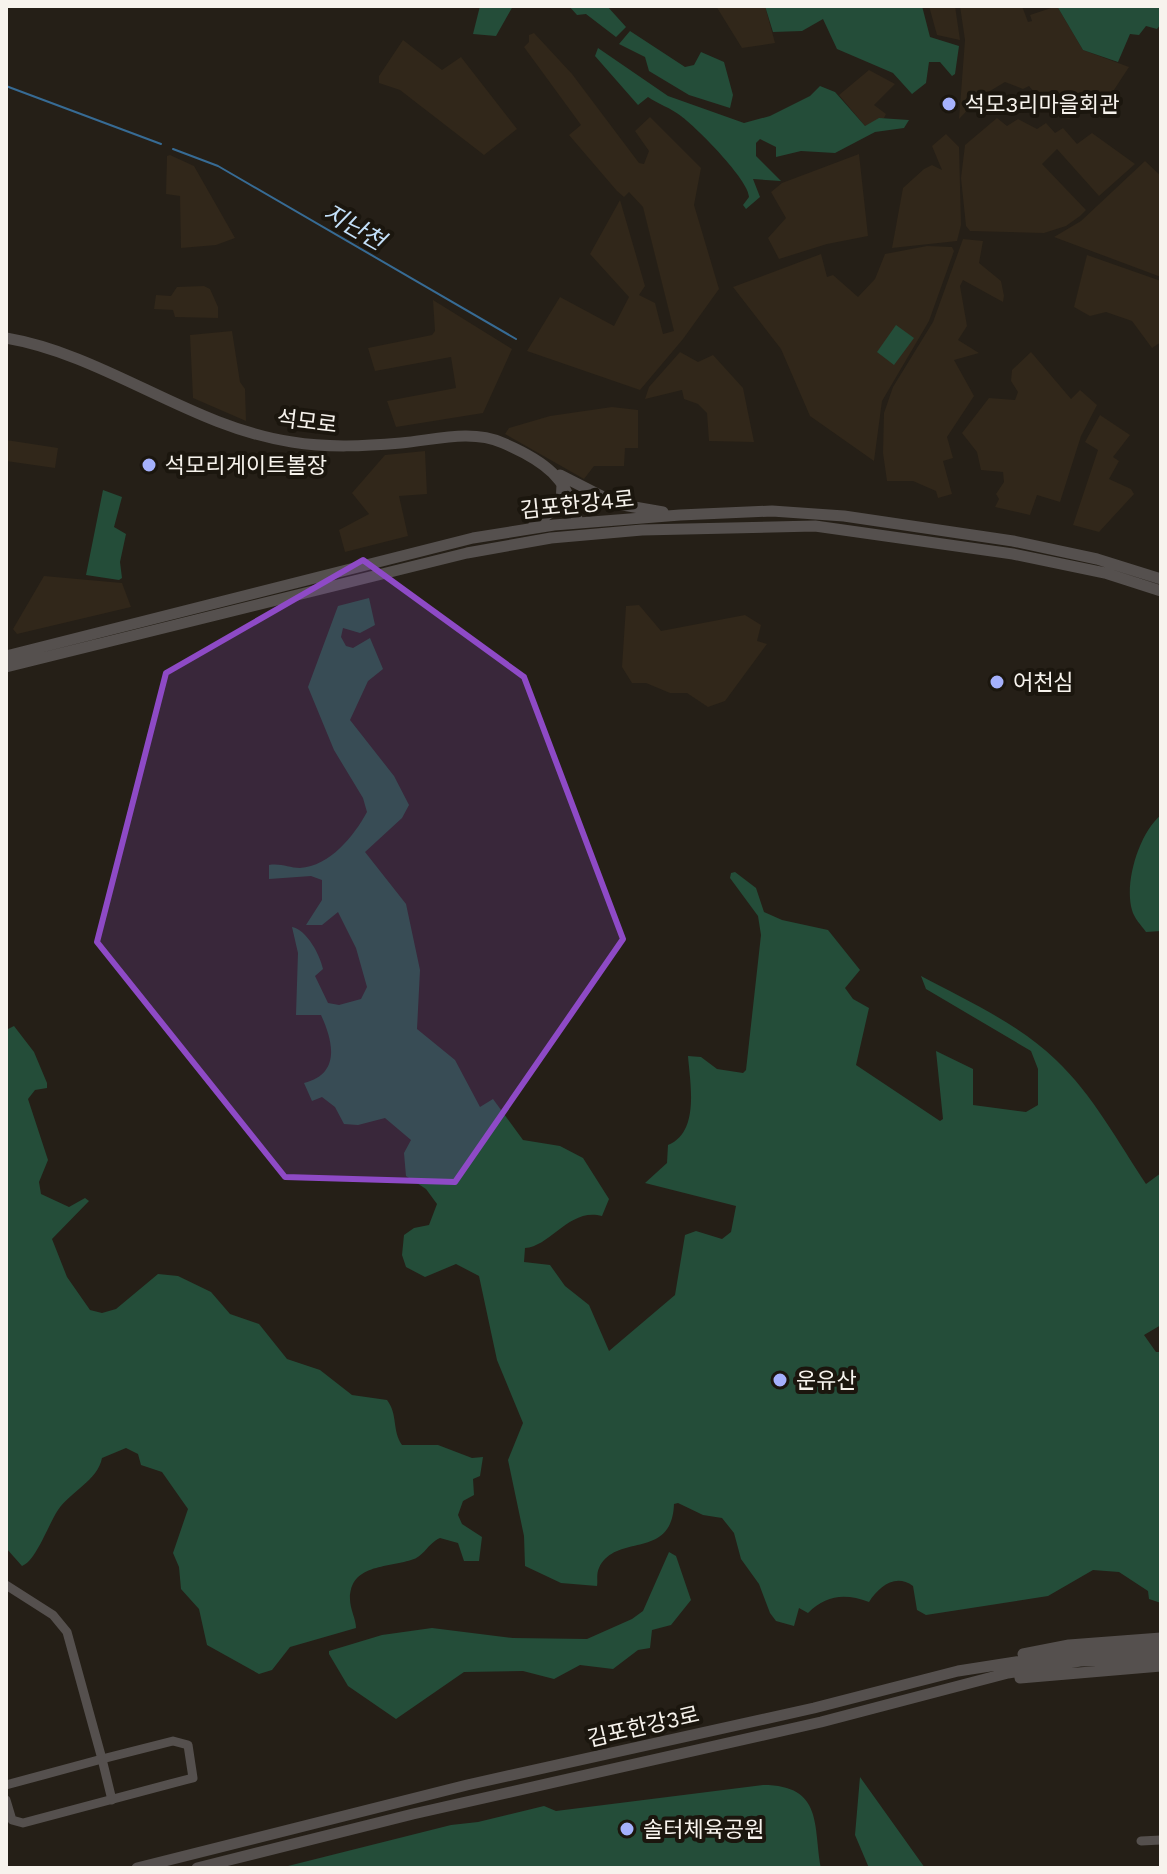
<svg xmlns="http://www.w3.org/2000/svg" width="1167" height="1874" font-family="'Work Sans','Noto Sans KR',sans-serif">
<rect width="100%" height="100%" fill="#251f17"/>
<path fill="#31271a" d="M716 6H765L775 43 742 48Z
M929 6H955L960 40 937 35Z
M960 6H1022L1028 22 1032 21 1030 15 1057 6 1083 50 1129 67 1110 96 1094 99 1069 119 1053 115 1029 86 1023 89 1005 82 980 97 959 119 965 40Z
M534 33 572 74 639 163 644 164 649 151 635 131 650 117 701 168 694 205 719 289 683 339 640 390 527 351 560 297 614 326 629 297 590 254 620 200 645 286 639 295 655 303 663 334 674 331 643 207 629 192 624 197 617 191 569 135 581 125 524 47 529 42V35Z
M403 40 442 70 461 57 517 129 484 155 400 90 379 83V76Z
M869 70 895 84 874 105 886 114 884 118 865 126 839 95Z
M997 118 1007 126 1018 119 1037 129 1046 123 1055 133 1063 128 1077 144 1092 133 1135 164 1099 196 1057 149 1042 164 1086 210 1080 216 1066 226 1044 233 970 231 966 226 961 178 965 145Z
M946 134 959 147 961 225 957 241 892 248 903 188 924 169 932 165 942 170 932 146Z
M859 154 868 236 827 244 779 259 768 238 786 218 771 192 782 183Z
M170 155 194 166 235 238 216 245 181 248 180 196 166 194 167 156Z
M1145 161 1161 176V277L1054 237 1081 221Z
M963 239 983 241 979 263 1001 281 1004 296 1003 302 963 280 960 286 967 326 958 340 979 353 954 360 974 396 947 437 953 458 943 461 952 494 938 498 936 491 913 481H887L883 453 884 413 893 387 933 322Z
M927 246 952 247 954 251 929 321 882 401 874 461 810 416 781 349 733 287 821 254 827 277 833 275 858 297 875 279 885 254Z
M1087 255 1161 281V342L1152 348 1132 321 1106 312 1090 316 1074 307Z
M204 286 210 289 218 307V318L175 317 173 310 154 309 156 295 171 296 177 287Z
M433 300 512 349 483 413 396 427 387 401 456 388 451 357 375 371 368 348 432 335 435 331Z
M232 331 240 382 245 389 246 421 193 398 190 335Z
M680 352 698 362 713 355 743 388 754 442 709 441 707 413 698 404 684 399 682 390 645 399 649 387Z
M1031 352 1071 399 1080 390 1097 405 1081 436 1060 502 1037 495 1030 515 995 507 999 499 996 494 1004 482 1003 472 981 470 977 452 962 433 989 398 1015 400 1018 392 1011 381 1012 370Z
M612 407 638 410V448H625L624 466H594L584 479 505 434 509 428 550 416Z
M1100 415 1130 435 1113 457 1119 461 1109 479 1131 489 1134 494 1099 532 1073 525 1098 450 1085 442Z
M6 440 58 448 55 468 6 461Z
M425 451 427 494 399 496 408 536 345 552 339 530 369 514 352 493 385 455Z
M44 576 122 583 131 607 17 634 13 629Z
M639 605 661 631 745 615 761 625 757 641 767 644 725 701 708 707 687 693H670L646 683H632L622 667 626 606Z"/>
<path fill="#244d39" d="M480 6H513L496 36 473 34Z
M569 6H607L626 27 616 37 586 14 577 15Z
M765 6H922L930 37 959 46 955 74 952 76 940 62H929L926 83 912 94 893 73 837 49 823 19 802 31 773 32Z
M1057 6H1161V24L1157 29 1146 26 1139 35 1130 34 1118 62 1083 50Z
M630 31 685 67 694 65 701 52 724 62 733 95 730 108 689 95 649 71 645 57 619 44Z
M598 48 668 96 744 123 770 116 810 96 820 86 835 92 865 126 879 118 909 120 904 128 875 132 835 153 801 151 776 157V147L760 139 756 143V156L781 181 753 179 760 197 746 209 743 205 749 197C749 180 696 127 681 116 671 108 658 104 648 97L638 105 595 56Z
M896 325 914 338 894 365 877 352Z
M103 490 122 497 114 527 126 534 120 562 122 578 119 580 86 575Z
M369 598 375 625 360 633 343 628 341 637 346 646 353 648 370 638 383 669 368 681 350 720 394 776 409 805 402 818 365 852 406 904 420 970 417 1029 455 1060 480 1107 493 1099 523 1140 560 1146 583 1158 609 1199 602 1216C570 1207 551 1246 525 1248L524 1262 550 1265 565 1286 589 1305 609 1351 675 1295 685 1235 696 1231 722 1239 731 1232 736 1206 645 1183 667 1163 668 1145C700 1132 690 1083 688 1056L701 1057 717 1069 743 1073 746 1070 761 935 758 916 730 878 731 873 735 872 756 888 764 912 782 920 828 930 860 970 845 988 853 999 869 1008 856 1065 940 1121 943 1119 936 1051 973 1069V1105L1026 1112 1038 1105V1069L1031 1051 926 989 921 976C966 1000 1019 1024 1056 1060 1093 1095 1118 1142 1146 1184L1161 1173V1325L1144 1335 1156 1352H1161V1603L1149 1599 1148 1591 1119 1572 1093 1570 1048 1596 926 1615 917 1610 913 1586C895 1573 879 1587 869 1602 845 1593 826 1595 808 1613L799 1608 794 1626 776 1621 770 1613 759 1584 741 1559 734 1533 722 1518 703 1515 678 1503 674 1504C672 1561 616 1532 599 1568 596 1574 598 1581 597 1586L561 1583 525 1566 524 1536 508 1460 523 1423 497 1360 479 1276 456 1264 425 1277 406 1267 402 1255 404 1235 414 1228 429 1225 437 1204 426 1189 406 1176 404 1153 411 1140 385 1118 358 1125 344 1124 335 1107 322 1097 312 1101 304 1083C340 1074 334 1043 321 1015H296L298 953 292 927C307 930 320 955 323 969L315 976 328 1003 339 1005 361 999 367 987 356 948 338 912 322 925H306L322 900V880L311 876 269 879V865C281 863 289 868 300 868 330 866 354 836 367 812L363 798 334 750 308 687 338 606Z
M1161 815V931L1146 932C1141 925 1134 918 1132 910 1124 883 1139 833 1161 815Z
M14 1026 34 1052 47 1083V1088L35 1090 28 1099 48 1160 39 1182 41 1194 69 1207 85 1198 89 1201 52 1239 67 1277 90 1310 102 1313 116 1309 158 1274 178 1276 211 1292 230 1314 259 1324 287 1359 320 1370 352 1395 387 1400C398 1414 392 1431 402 1445H438L472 1458 483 1457 480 1476 473 1479 474 1495 463 1501 458 1515 462 1524 482 1537 479 1561H464L458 1543 440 1538C428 1543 424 1557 411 1560 387 1568 350 1564 350 1599 350 1609 356 1619 356 1628L290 1647 272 1670 259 1674 207 1645 199 1609 181 1589 179 1567 173 1553 188 1509 162 1472 141 1465 138 1454 126 1448 102 1458C98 1480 70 1492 58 1510 48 1525 36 1561 22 1566L6 1548V1030Z
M669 1552 676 1556 691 1600 671 1625 652 1630 650 1648 638 1650 613 1669 580 1665 554 1679 523 1671 464 1672 396 1719 348 1686 329 1654V1651L382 1635 432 1628 513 1638 587 1639 632 1619 643 1611Z
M860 1777 925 1868H869L855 1835Z
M763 1785C824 1785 813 1827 821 1868H280L451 1825 478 1822 544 1806 556 1811Z"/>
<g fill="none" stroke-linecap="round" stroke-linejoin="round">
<path stroke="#376b94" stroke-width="2" d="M6 86 161 144
M173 149 218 166 516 339"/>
<path stroke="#55504e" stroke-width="9" d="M6 1585 53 1615 67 1632 102 1759 6 1785
M6 1800 12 1820 23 1823 185 1780 193 1778 188 1745 173 1741 102 1759 112 1800
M1141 1841 1161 1840"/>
<path stroke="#55504e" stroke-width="11" d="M6 338C106 355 191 427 292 442 328 448 365 446 401 443 435 440 471 429 503 443 545 461 568 478 578 523
M560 475 617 504 663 512
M534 524 561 505 562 484
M6 656 473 538 554 525 680 515 772 511 844 516 1013 541 1097 559 1161 579
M6 667 467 553 551 538 642 530 815 526 1013 554 1105 573 1161 591
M1023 1654 1069 1645 1161 1638
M1020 1678 1161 1666
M137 1868 467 1785 814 1708 958 1671 1080 1652 1161 1649
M197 1868 413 1814 821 1722 1008 1673 1080 1661 1161 1658"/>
</g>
<path fill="#8e4ac6" fill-opacity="0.2" stroke="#8e4ac6" stroke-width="6" stroke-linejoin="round" d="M363 560 524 677 623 939 455 1182 285 1177 97 942 166 673Z"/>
<g fill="#a5b1fc" stroke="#1b160e" stroke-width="3">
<circle cx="949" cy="104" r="8"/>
<circle cx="149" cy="465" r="8"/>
<circle cx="997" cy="682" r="8"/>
<circle cx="780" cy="1380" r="8"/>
<circle cx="627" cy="1829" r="8"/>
</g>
<g text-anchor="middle" stroke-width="8" stroke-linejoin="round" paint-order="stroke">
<g font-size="22" fill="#f7f3ed" stroke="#1b160e" text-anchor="start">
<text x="965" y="112">석모3리마을회관</text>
<text x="165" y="473">석모리게이트볼장</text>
<text x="1013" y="690">어천심</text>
<text x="796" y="1388">운유산</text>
<text x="643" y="1837">솔터체육공원</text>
</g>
<g font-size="22" fill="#f7f3ed" stroke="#1b160e">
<text transform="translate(307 421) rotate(7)" y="8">석모로</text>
<text transform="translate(577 504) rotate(-6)" y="8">김포한강4로</text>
<text transform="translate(643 1726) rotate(-13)" y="8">김포한강3로</text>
</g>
<g font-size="24" font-style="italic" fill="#c4e1fa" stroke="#1b160e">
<text transform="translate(354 227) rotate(30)" y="8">지난천</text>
</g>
</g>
<rect width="1167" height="1874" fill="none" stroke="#f7f3ed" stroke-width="16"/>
</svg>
